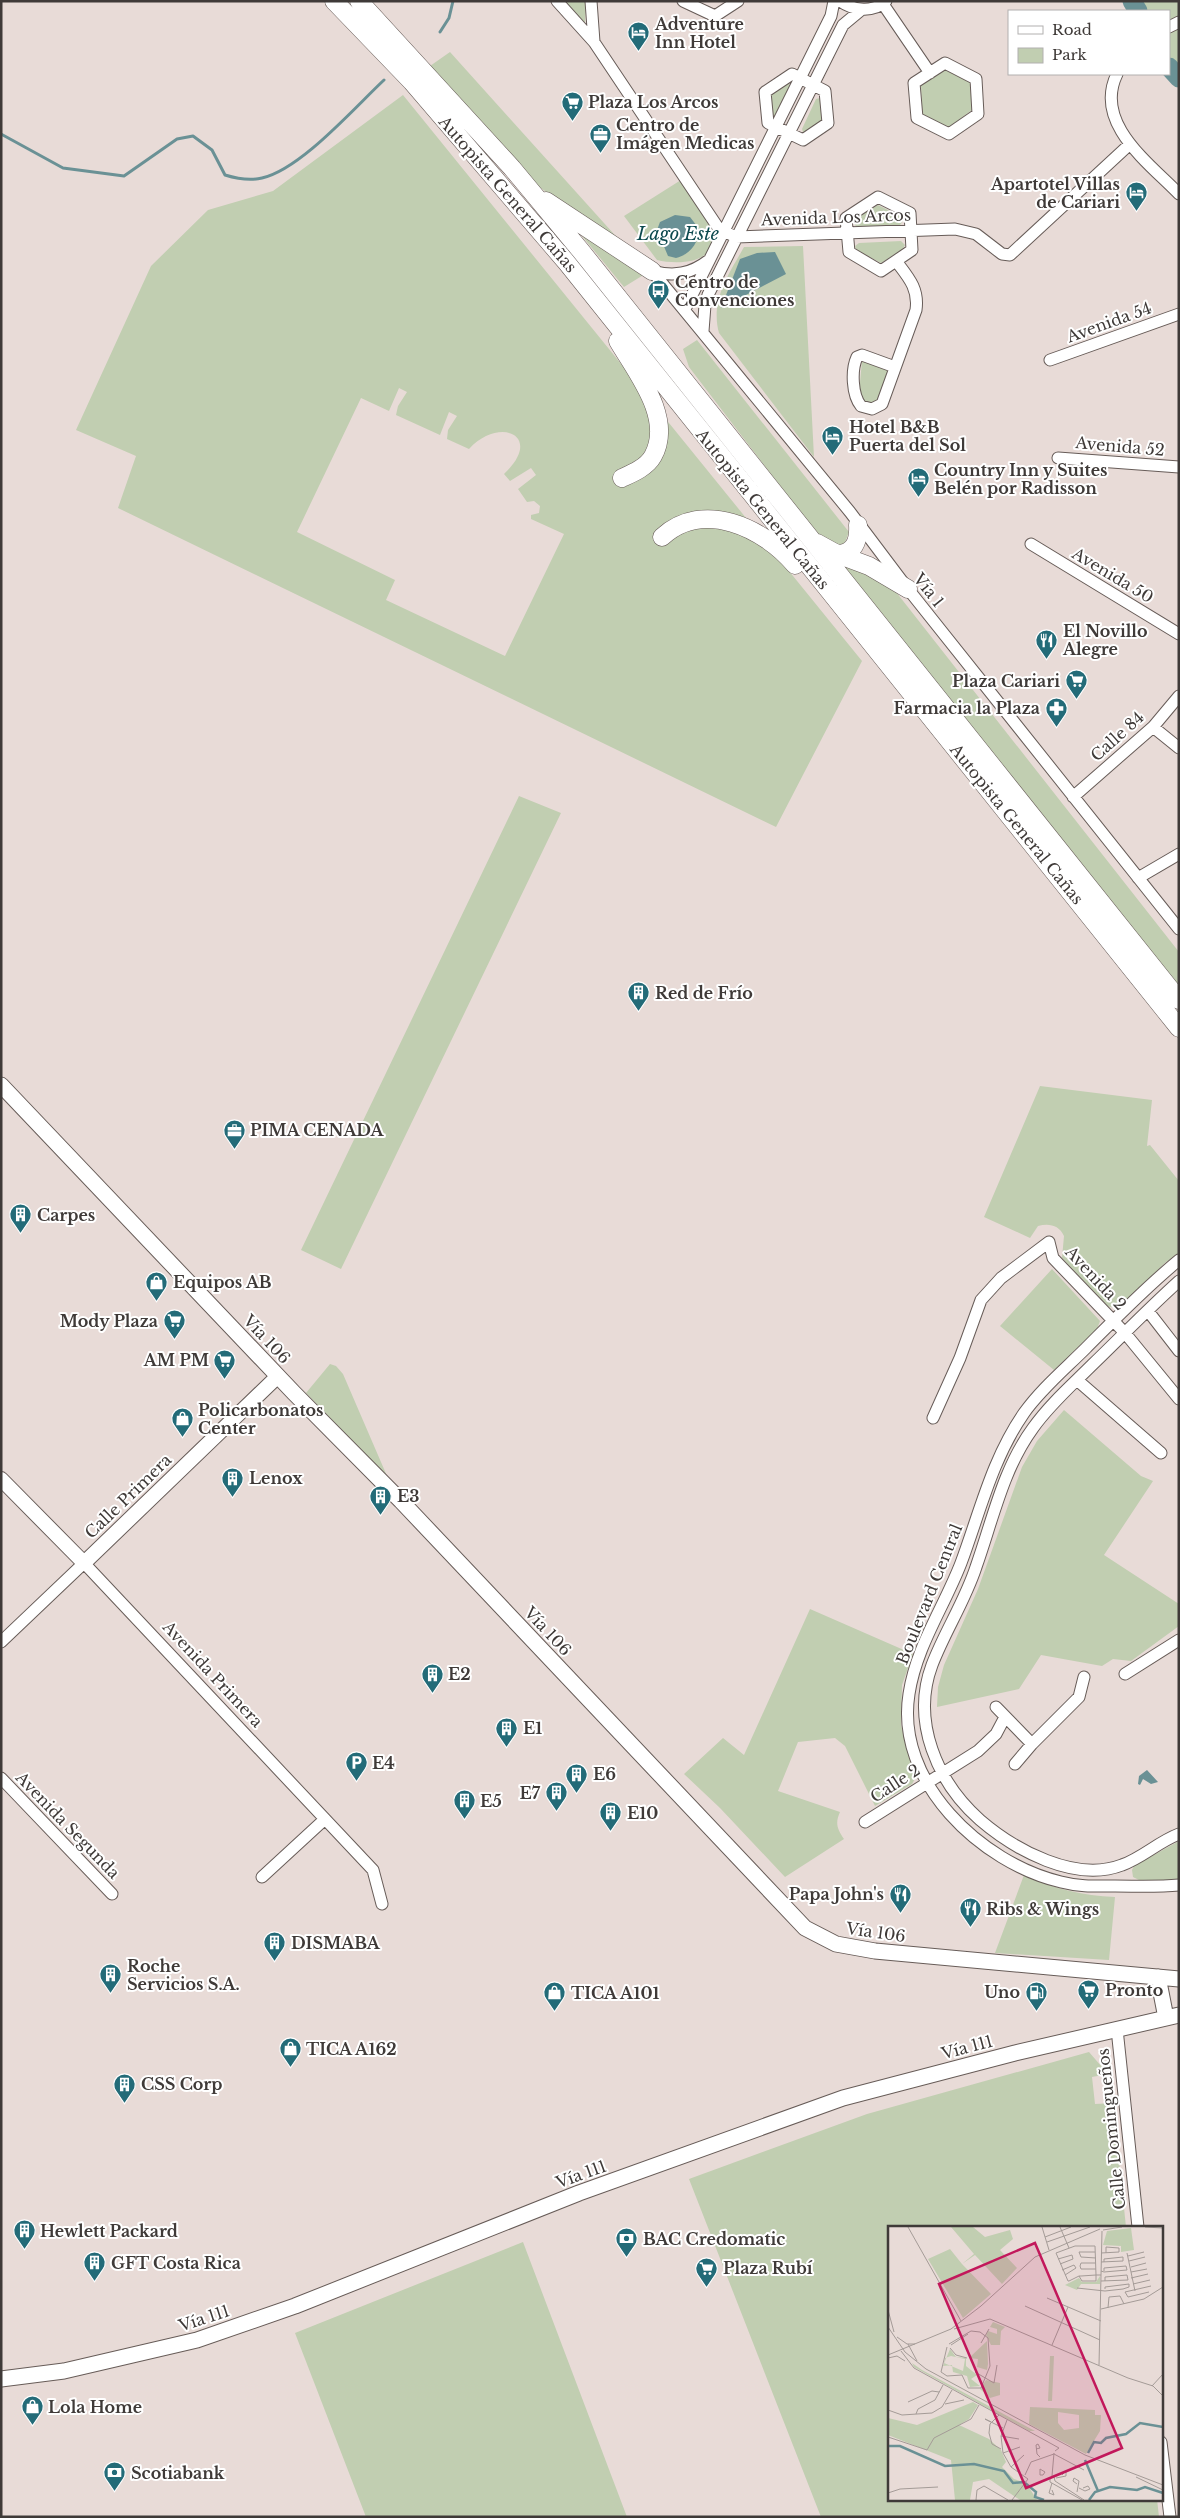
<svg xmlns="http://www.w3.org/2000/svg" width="1180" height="2518" font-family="'Libre Baskerville',serif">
<rect width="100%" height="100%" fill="#e8dbd7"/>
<path fill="#c1ceb1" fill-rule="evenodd" d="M565 1H586L585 23Z
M1133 1H1179V88L1164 74H1169V11H1137Z
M450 52 631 253 531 181 430 66Z
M944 69 970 82 972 110 948 128 922 115 921 85Z
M785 83H789L790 86 776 116H773L770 94Z
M403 95 862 661 776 827 118 508 136 456 76 430 151 266 208 210 273 191ZM399 388 407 392 398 406 396 415 440 435 449 412 457 416 448 430 447 439 469 449C499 416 545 435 504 474L510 481 531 468 536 475 518 489 527 502 534 501 540 506 539 513 531 515V519L564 534 505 656 386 600 395 580 297 532 361 398 389 411Z
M820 98 823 120 806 133 803 132 802 129 816 99Z
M681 180C689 192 712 218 713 233 717 264 678 265 657 260L624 216Z
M878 205 900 216 903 221 900 225 857 227 853 223 854 219Z
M568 219 645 274 624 287Z
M901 241 905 245 902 250 881 263 856 250 855 246 859 243Z
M803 246 814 457 719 333C710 300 729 274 744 247Z
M697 340 849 532 842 550 819 537 689 367 683 349Z
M862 361 890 371 875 404 862 401 859 393Z
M835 559 889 583 1179 952V992Z
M519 796 561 813 341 1269 301 1250Z
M1040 1086 1152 1100 1147 1146 1150 1145 1179 1181V1254L1166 1262 1118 1309 1107 1306 1062 1258 1064 1236C1059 1225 1049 1223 1038 1226L1030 1238 984 1217Z
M1052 1269 1100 1321 1097 1329 1054 1370 1000 1326Z
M330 1364 336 1366 343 1374 387 1476 306 1393Z
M1064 1410 1141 1476 1153 1481 1104 1555 1179 1604V1626L1131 1661 1113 1659 1102 1666 1041 1655 1019 1689 937 1707 938 1687 944 1665 978 1589 1022 1467 1037 1441Z
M810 1609 913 1654 902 1685 901 1725 916 1777 912 1784 875 1806 845 1746 835 1738 798 1742 778 1791 840 1812C835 1823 837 1829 844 1839L785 1877 720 1808 684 1774 723 1738 744 1755Z
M1179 1841V1882H1143L1133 1877 1132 1870 1134 1866Z
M1024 1875C1052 1888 1083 1896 1115 1897L1109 1960 995 1953Z
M1089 2052 1108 2074 1092 2077 1095 2104 1113 2103 1126 2227H889V2499H1157L1159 2517H821L689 2179 867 2114Z
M523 2242 627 2517H366L295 2333Z"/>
<path fill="#6a9195" d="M675 215 690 217 700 230C697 244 691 254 676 258L668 256 657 230 660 222Z
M775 252 786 274 721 308 740 259 757 253Z
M1147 1770 1158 1782 1151 1784 1143 1779 1140 1785 1138 1784 1139 1776Z"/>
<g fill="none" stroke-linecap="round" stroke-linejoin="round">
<path stroke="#6a9195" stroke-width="3" d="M440 32 449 18 453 1
M1 134 63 168 124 176 177 139 193 136 212 150 225 175C238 179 249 181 262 178 301 169 354 108 384 80"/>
<path stroke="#6a9195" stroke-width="19" d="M1132 1 1138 11
M1169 67 1179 78"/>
<defs>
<path id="minor" d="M557 1 594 42 719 229 736 237 955 229 976 234 1002 254 1010 255 1130 144
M591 1 594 42
M683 1 715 16 738 1
M840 1C854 11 873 13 886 1
M883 4 930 73
M1169 27 1179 22
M945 63 976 79 978 114 949 134 917 118 914 83Z
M792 74 825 91 828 123 803 140 768 123 765 92Z
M1117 74C1093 123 1149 163 1179 194
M878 197 910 213 912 250 881 271 849 252 846 218Z
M652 271 850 512 908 589 1179 929
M652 271C674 277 691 274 709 260
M685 309 831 16 834 1
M703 331 705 305 708 295 843 25 861 10
M1050 360 1179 314
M895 367 862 355 857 357C851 370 852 395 861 406L872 409 882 404 916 310C919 289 909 278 896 261
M1058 458 1179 467
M1031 544 1179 634
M1153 727 1179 748
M1073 797 1153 727 1179 696
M1138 878 1179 854
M1049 1242 1053 1258 1125 1333 1179 1399
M1179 1260C1146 1287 1116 1318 1086 1348 1065 1369 1041 1389 1024 1413 992 1459 980 1512 961 1563 944 1607 916 1647 909 1694 895 1782 981 1863 1061 1882 1080 1887 1097 1886 1115 1886 1137 1886 1157 1887 1179 1885
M1179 1281C1149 1308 1121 1337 1092 1365 1072 1385 1050 1404 1033 1428 1003 1469 993 1519 976 1567 965 1601 945 1631 932 1665 911 1721 937 1782 980 1820 1015 1850 1075 1883 1122 1865 1142 1858 1158 1842 1179 1834
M1148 1311 1179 1351
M1077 1380 1161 1453
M933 1418 960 1358 981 1300 1001 1278 1049 1242
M1 1642 84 1563 373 1870 382 1904
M1125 1674 1179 1640
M996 1707 1032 1744
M1015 1764 1032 1744 1079 1697 1084 1677
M1 1778 112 1894
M865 1822 978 1751 996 1734 1005 1717
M262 1877 325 1819
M1117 2029 1138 2227
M1161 2442 1170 2517"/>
<path id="tertiary" d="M1 1479 84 1563 278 1376"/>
<path id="secondary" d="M1 1085 294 1393 401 1501 805 1928 836 1944 875 1951 1179 1979
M1158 1977 1166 2018
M1 2379 64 2371 197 2340 295 2306 579 2193 843 2098 1015 2053 1179 2015"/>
<path id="trunk" d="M334 1 412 82 567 263 1179 1028
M359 1 512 168 581 251 1179 1000
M546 201 652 271
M618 341C636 372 674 418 653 456 647 467 633 473 622 478
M662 537C703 499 764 528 795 565
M817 543 837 554 869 566 908 589
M837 554C854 554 859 541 858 525"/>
</defs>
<use href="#minor" stroke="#675c58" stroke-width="13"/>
<use href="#tertiary" stroke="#675c58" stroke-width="16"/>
<use href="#secondary" stroke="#675c58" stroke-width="17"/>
<use href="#trunk" stroke="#675c58" stroke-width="19"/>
<use href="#minor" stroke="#fff" stroke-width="11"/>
<use href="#tertiary" stroke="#fff" stroke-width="14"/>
<use href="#secondary" stroke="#fff" stroke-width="15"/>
<use href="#trunk" stroke="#fff" stroke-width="18"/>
</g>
<defs>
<symbol id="hotel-pin" viewBox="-11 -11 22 30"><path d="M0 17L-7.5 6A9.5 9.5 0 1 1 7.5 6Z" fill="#236b78" stroke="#fff"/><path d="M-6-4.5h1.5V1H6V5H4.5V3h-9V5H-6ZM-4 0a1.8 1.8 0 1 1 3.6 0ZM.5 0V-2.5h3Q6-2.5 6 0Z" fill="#fff"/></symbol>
<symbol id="supermarket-pin" viewBox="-11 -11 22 30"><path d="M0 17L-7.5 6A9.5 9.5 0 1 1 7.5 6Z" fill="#236b78" stroke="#fff"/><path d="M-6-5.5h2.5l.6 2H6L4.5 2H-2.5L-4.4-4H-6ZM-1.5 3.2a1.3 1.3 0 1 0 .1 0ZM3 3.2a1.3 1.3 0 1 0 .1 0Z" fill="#fff"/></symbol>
<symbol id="office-pin" viewBox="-11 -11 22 30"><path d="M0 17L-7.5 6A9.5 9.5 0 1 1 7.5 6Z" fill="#236b78" stroke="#fff"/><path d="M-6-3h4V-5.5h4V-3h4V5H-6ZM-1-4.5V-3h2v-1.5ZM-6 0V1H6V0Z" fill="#fff"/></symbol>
<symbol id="bus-pin" viewBox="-11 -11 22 30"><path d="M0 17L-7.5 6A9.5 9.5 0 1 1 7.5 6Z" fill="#236b78" stroke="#fff"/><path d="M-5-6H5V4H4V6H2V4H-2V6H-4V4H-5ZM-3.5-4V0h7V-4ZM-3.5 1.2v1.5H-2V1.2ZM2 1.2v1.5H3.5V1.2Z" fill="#fff"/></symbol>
<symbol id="restaurant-pin" viewBox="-11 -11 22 30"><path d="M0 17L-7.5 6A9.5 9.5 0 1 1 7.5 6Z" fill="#236b78" stroke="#fff"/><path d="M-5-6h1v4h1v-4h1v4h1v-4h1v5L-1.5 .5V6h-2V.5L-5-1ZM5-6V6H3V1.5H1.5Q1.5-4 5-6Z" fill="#fff"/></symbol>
<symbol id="pharmacy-pin" viewBox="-11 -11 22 30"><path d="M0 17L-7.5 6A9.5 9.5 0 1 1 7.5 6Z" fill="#236b78" stroke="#fff"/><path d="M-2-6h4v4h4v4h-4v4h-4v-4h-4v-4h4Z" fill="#fff"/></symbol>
<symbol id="building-pin" viewBox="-11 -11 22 30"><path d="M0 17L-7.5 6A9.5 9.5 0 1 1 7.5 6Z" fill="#236b78" stroke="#fff"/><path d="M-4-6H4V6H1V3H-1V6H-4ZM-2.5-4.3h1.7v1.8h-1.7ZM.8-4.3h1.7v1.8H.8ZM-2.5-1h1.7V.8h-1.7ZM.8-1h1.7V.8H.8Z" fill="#fff"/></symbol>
<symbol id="shop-pin" viewBox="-11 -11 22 30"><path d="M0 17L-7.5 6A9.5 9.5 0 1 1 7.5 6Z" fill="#236b78" stroke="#fff"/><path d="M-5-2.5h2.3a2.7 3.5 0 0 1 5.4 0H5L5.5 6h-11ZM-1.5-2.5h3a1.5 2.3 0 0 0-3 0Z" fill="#fff"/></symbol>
<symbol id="parking-pin" viewBox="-11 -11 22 30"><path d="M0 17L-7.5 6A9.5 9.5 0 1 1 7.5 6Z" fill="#236b78" stroke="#fff"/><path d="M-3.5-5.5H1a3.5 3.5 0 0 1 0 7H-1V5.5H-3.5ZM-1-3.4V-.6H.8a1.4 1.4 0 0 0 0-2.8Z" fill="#fff"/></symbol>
<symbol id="fuel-pin" viewBox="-11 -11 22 30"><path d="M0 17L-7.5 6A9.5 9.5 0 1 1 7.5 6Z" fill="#236b78" stroke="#fff"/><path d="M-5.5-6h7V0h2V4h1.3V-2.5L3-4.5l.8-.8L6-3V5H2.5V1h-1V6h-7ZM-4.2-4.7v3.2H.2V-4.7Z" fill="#fff"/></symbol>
<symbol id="bank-pin" viewBox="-11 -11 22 30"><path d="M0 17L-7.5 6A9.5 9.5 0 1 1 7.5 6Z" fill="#236b78" stroke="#fff"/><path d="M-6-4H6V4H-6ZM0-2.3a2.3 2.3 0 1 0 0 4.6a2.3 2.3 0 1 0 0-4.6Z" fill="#fff"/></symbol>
</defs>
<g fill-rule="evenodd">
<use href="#hotel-pin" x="626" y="20" width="25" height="34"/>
<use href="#supermarket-pin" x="560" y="90" width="25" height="34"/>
<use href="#office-pin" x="588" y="122" width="25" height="34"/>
<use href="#hotel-pin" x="1124" y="180" width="25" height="34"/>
<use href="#bus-pin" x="646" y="278" width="25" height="34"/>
<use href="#hotel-pin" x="820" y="424" width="25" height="34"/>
<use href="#hotel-pin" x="906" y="466" width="25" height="34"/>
<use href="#restaurant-pin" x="1034" y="628" width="25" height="34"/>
<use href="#supermarket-pin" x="1064" y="668" width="25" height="34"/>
<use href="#pharmacy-pin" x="1044" y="696" width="25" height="34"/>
<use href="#building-pin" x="626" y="980" width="25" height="34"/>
<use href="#office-pin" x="222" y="1118" width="25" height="34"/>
<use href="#building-pin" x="8" y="1202" width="25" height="34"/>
<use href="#shop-pin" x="144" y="1270" width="25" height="34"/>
<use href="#supermarket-pin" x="162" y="1308" width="25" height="34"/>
<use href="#supermarket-pin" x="212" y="1348" width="25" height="34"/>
<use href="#shop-pin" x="170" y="1406" width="25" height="34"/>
<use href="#building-pin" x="220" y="1466" width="25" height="34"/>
<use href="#building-pin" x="368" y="1484" width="25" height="34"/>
<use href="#building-pin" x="420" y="1662" width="25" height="34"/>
<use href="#building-pin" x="494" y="1716" width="25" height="34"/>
<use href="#parking-pin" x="344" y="1750" width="25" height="34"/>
<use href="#building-pin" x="564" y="1762" width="25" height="34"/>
<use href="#building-pin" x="544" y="1780" width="25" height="34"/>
<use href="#building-pin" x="452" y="1788" width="25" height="34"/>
<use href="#building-pin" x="598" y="1800" width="25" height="34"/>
<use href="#restaurant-pin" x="888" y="1882" width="25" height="34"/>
<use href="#restaurant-pin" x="958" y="1896" width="25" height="34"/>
<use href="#building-pin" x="262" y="1930" width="25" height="34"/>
<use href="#building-pin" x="98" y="1962" width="25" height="34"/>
<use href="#supermarket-pin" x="1076" y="1978" width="25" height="34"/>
<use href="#fuel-pin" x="1024" y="1980" width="25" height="34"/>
<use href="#shop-pin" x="542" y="1980" width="25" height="34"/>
<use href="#shop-pin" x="278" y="2036" width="25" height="34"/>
<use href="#building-pin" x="112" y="2072" width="25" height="34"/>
<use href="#building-pin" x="12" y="2218" width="25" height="34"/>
<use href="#bank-pin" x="614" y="2226" width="25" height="34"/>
<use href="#building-pin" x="82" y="2250" width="25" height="34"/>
<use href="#supermarket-pin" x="694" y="2256" width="25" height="34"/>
<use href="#shop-pin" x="20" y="2394" width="25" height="34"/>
<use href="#bank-pin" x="102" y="2460" width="25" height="34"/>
</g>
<g text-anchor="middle" stroke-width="4" stroke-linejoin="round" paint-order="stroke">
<g font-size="16" font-weight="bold" fill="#3f3a38" stroke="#fff" text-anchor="start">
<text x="655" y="30">Adventure<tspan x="655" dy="18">Inn Hotel</tspan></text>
<text x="588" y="108">Plaza Los Arcos</text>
<text x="616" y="131">Centro de<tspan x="616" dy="18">Imágen Medicas</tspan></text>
<text x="1120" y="190" text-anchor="end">Apartotel Villas<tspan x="1120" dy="18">de Cariari</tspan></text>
<text x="675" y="288">Centro de<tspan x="675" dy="18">Convenciones</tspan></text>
<text x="849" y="433">Hotel B&amp;B<tspan x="849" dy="18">Puerta del Sol</tspan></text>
<text x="934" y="476">Country Inn y Suites<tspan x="934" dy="18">Belén por Radisson</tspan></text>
<text x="1063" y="637">El Novillo<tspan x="1063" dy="18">Alegre</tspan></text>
<text x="1060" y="687" text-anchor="end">Plaza Cariari</text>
<text x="1040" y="714" text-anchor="end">Farmacia la Plaza</text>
<text x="655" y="999">Red de Frío</text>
<text x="250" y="1136">PIMA CENADA</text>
<text x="37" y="1221">Carpes</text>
<text x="173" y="1288">Equipos AB</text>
<text x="158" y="1327" text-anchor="end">Mody Plaza</text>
<text x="209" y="1366" text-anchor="end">AM PM</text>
<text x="198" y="1416">Policarbonatos<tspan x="198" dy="18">Center</tspan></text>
<text x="249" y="1484">Lenox</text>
<text x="397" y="1502">E3</text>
<text x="448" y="1680">E2</text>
<text x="523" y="1734">E1</text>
<text x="372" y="1769">E4</text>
<text x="593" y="1780">E6</text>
<text x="540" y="1799" text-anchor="end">E7</text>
<text x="480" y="1807">E5</text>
<text x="627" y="1819">E10</text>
<text x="884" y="1900" text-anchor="end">Papa John's</text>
<text x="986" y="1915">Ribs &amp; Wings</text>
<text x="291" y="1949">DISMABA</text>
<text x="127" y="1972">Roche<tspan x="127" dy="18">Servicios S.A.</tspan></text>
<text x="1105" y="1996">Pronto</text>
<text x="1020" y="1998" text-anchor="end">Uno</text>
<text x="571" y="1999">TICA A101</text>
<text x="306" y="2055">TICA A162</text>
<text x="141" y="2090">CSS Corp</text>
<text x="40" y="2237">Hewlett Packard</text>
<text x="643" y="2245">BAC Credomatic</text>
<text x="111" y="2269">GFT Costa Rica</text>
<text x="723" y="2274">Plaza Rubí</text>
<text x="48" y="2413">Lola Home</text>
<text x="131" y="2479">Scotiabank</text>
</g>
<g font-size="16" fill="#3f3a38" stroke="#fff">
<text transform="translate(508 194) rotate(49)" y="6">Autopista General Cañas</text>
<text transform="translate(836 217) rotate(-2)" y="6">Avenida Los Arcos</text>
<text transform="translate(1109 322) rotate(-20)" y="6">Avenida 54</text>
<text transform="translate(1120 446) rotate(5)" y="6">Avenida 52</text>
<text transform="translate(763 509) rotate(51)" y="6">Autopista General Cañas</text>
<text transform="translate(1113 575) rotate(31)" y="6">Avenida 50</text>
<text transform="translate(929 590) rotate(52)" y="6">Vía 1</text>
<text transform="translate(1117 736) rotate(-42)" y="6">Calle 84</text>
<text transform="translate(1017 824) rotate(51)" y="6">Autopista General Cañas</text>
<text transform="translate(1096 1278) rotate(47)" y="6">Avenida 2</text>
<text transform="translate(267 1339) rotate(47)" y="6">Vía 106</text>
<text transform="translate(128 1496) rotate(-44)" y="6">Calle Primera</text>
<text transform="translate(929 1594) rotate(-68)" y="6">Boulevard Central</text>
<text transform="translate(548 1631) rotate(47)" y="6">Vía 106</text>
<text transform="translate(213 1674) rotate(47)" y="6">Avenida Primera</text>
<text transform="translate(895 1783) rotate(-33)" y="6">Calle 2</text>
<text transform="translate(68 1825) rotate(46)" y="6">Avenida Segunda</text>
<text transform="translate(876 1932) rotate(8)" y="6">Vía 106</text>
<text transform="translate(967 2047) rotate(-15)" y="6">Vía 111</text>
<text transform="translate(1111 2129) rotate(-96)" y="6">Calle Domingueños</text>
<text transform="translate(581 2174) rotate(-20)" y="6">Vía 111</text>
<text transform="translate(204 2318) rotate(-18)" y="6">Vía 111</text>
</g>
<g font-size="18" font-style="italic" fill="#0c494e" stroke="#fff">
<text x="678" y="240">Lago Este</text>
</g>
</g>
<g transform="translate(888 2226)">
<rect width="275" height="275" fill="#e8dbd7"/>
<path d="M63 1H85L97 11 122 4 125 13 112 24 129 42 114 58 87 29 74 38 103 68 75 92 40 33 62 23 74 38 86 28ZM243 2 246 24 233 26V20L215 19 219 5ZM212 50V58H193L189 64 177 59 191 52 194 56H208ZM105 96 117 101 113 105 112 119H103L98 109 100 105 109 108V103L102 101ZM99 115 100 138 99 144 89 141 90 133 81 132ZM62 123 68 131 78 132V140L89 149 83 153 92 160 82 161 79 150 65 146 64 139 55 140ZM63 130 77 133 75 145 56 137 57 132ZM162 130H166L164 175H160ZM24 137 34 144 147 205H141L26 141ZM98 154 112 157V169L102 172 92 163ZM85 176 90 179 81 193 71 199 101 213 113 224 118 236 114 241 126 253 138 257 149 274H132L101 253 85 256 82 274H67L63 234 0 209V192L29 199ZM142 181 207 184V189H213L212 205 198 228 141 198ZM170 186 191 189V202L176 204 170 197Z" fill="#c1ceb1" fill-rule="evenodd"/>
<path fill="none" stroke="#6a9195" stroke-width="2.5" d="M0 220H12L57 240 86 238 116 245 125 257 136 256 148 266 147 271 156 274M200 227 206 216 213 217 218 212 238 208 252 197 275 201M197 234 210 265M201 274 207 266 222 261 249 264 257 261 275 267"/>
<path fill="none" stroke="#a49b97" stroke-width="1" d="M20 1 73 95M154 1 161 24M172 1 181 22M257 1 275 2M215 4 234 1M157 11 183 1M159 16 202 1M207 26H191L193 31 208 32M213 27 231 26V22M218 27V21L231 22M239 27 247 65M240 30 256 26M170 33 184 29 185 33 172 38M241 35 257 31M213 36 235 35V31M216 36V33L235 31M192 40 193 37H208M192 40 193 43H208M243 41 258 37M174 44 186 39 188 42 177 49M213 45 216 46 239 44 238 40 216 42V45M243 46 259 43M191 50 194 55H208V49L207 20H187L168 27 180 55H181L191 50H193L208 49H213M243 52 260 48M213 55 240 54 239 49M217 55V51L239 49M245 58 262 54M189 62 217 65 235 63 241 61V58M217 63V61L241 58M261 66 240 71 237 66 263 60M159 72 213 95M137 80 212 114M220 82 221 71 232 70 236 78M213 83 256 73 275 61M0 84 6 106M0 101 17 126 38 143 197 229 275 259M66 103 102 93 240 152 265 160 275 170M9 111 19 118H27M93 117 101 103M20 118 29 135M63 119 80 108M164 119 180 81M59 121 53 146 59 150 74 149 80 162H93L102 140 100 112 92 106 83 105 61 118M62 122 68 129 79 132M13 125 26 142M0 129 63 103 93 80 147 31 212 3M0 132 9 130 17 135M211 139 214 5M26 142 171 222 167 225M87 146 106 157 109 139M264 160 275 148M20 176 44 165 51 166M57 178 76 174M0 184 14 189 44 187 54 181 64 164M28 188 30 183 47 174 55 159M111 189 102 198 101 207 104 218 113 223M119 194 113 210 115 227 123 241 140 253 124 274M103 196 97 193 115 202M113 210 131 213M0 211 39 224 46 212 83 193 91 179M148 223 152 222 150 218 148 219 149 228 152 231M115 227 132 221M123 241 136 229M152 243 157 246 155 249H152ZM137 249 143 236 166 228 196 244M164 250 166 227M248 251 275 264M168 252 178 250V245L174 249M191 262 197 265 202 263 200 260 195 262M164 264 166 269 161 267 164 257M189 266 191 255 186 252 185 255 189 258M0 267 12 263 50 261M88 274 89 264 96 260 120 274M194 274 162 256V252L166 251 167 255 196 274"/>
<path fill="#c2185b" fill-opacity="0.15" stroke="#c2185b" stroke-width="2.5" d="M147 17 234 222 138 262 51 58Z"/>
<rect width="275" height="275" fill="none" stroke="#3f3a38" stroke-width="2.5"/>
</g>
<rect width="1180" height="2518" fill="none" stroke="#3f3a38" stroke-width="5"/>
<rect x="1008" y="10" width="162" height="65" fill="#ffffff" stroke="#b2b0af"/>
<rect x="1018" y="26" width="25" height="8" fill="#ffffff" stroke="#b2b0af"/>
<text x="1052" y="35" font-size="15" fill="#3f3a38">Road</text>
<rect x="1018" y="48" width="25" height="15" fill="#c1ceb1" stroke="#b2b0af"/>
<text x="1052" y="60" font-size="15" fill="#3f3a38">Park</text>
</svg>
